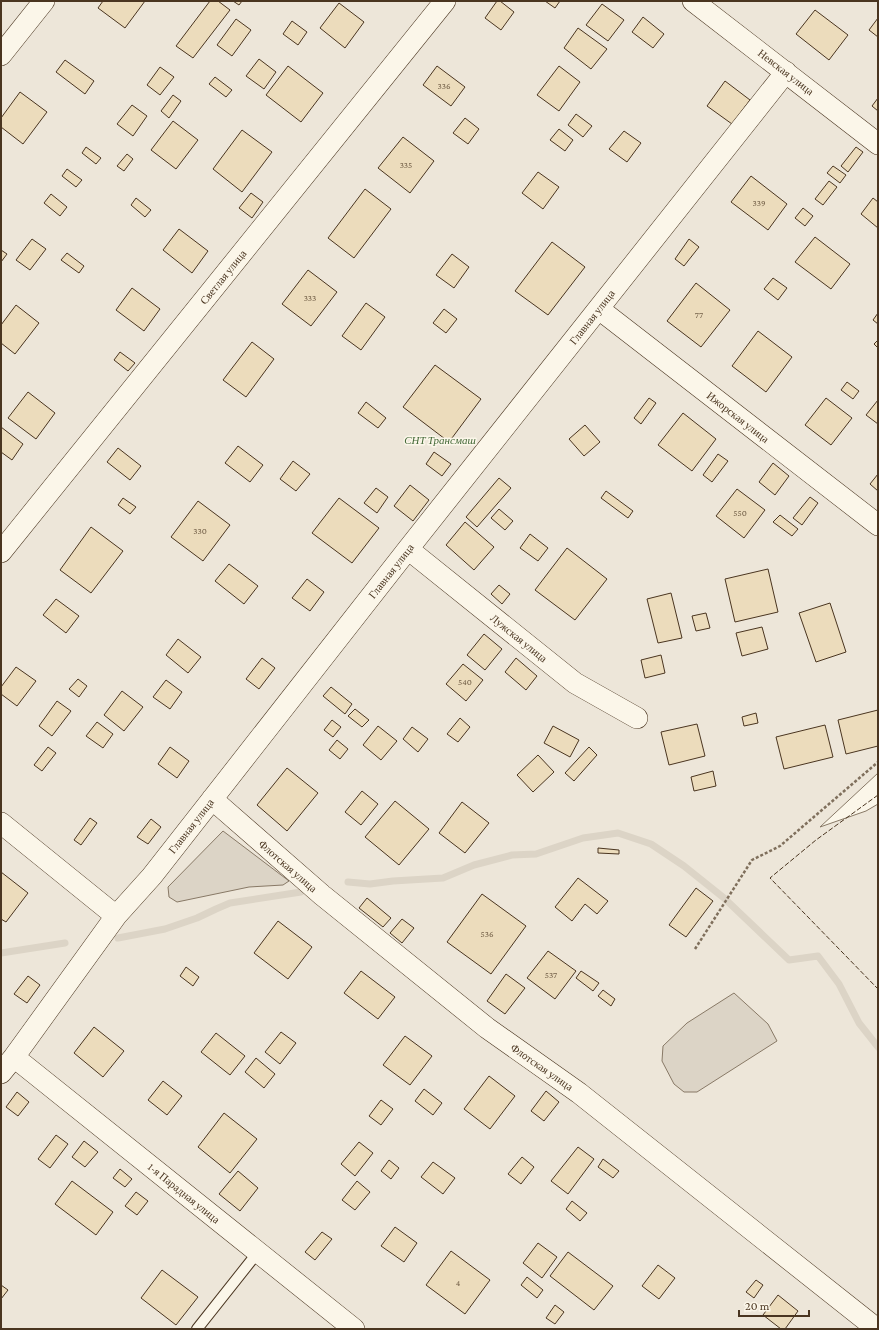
<svg xmlns="http://www.w3.org/2000/svg" width="879" height="1330" font-family="'Crimson Pro',serif">
<rect width="100%" height="100%" fill="#fbf6e9"/>
<path fill="#ede6d9" stroke="#887966" d="M1 1H878V773L820 827 866 811 878 804V1329H1Z"/>
<path fill="#dcd4c6" stroke="#887966" d="M223 831 289 881 283 885 249 887 177 902 169 897 168 887Z
M734 993 768 1024 777 1041 697 1092H684L674 1084 662 1061 663 1046 687 1023Z"/>
<g fill="none" stroke-linecap="round" stroke-linejoin="round">
<path stroke="#dcd4c6" stroke-width="7" d="M348 882 370 884 393 881 443 878 474 865 512 855 536 854 583 838 618 833 651 844 684 866 724 898 789 960 818 956 839 984 859 1023 878 1047
M118 938 165 929 197 918 216 909 230 903 301 892
M1 953 65 943"/>
</g>
<path fill="#ecdcbc" stroke="#4a3520" d="M103 1H145L125 28 98 8Z
M210 1H218L230 10 193 58 176 46Z
M233 1H242L239 5Z
M497 1H500L514 12 501 30 485 18Z
M545 1H560L555 8Z
M339 3 364 22 345 48 320 28Z
M602 4 624 20 608 41 586 25Z
M815 10 848 35 829 60 796 34Z
M643 17 664 34 653 48 632 32Z
M878 18V37L869 30Z
M236 19 251 30 232 56 217 45Z
M292 21 307 32 298 45 283 34Z
M578 28 607 49 591 69 564 48Z
M259 59 276 72 264 89 246 76Z
M65 60 94 81 85 94 56 72Z
M288 66 323 93 301 122 266 95Z
M437 66 465 87 451 106 423 85Z
M559 66 580 82 559 111 537 95Z
M160 67 174 77 160 95 147 85Z
M215 77 232 90 226 97 209 84Z
M725 81 750 100 732 124 707 106Z
M20 92 47 112 23 144 1 127V118Z
M173 95 181 101 169 118 161 111Z
M878 98V111L872 106Z
M132 105 147 116 133 136 117 124Z
M576 114 592 126 583 137 568 125Z
M465 118 479 129 468 144 453 133Z
M173 121 198 140 176 169 151 150Z
M559 129 573 140 565 151 550 140Z
M242 130 272 152 242 192 213 169Z
M624 131 641 143 627 162 609 149Z
M403 137 434 161 410 193 378 168Z
M86 147 101 158 96 164 82 153Z
M856 147 863 152 848 172 841 166Z
M127 154 133 159 124 171 117 166Z
M833 166 846 175 840 183 827 173Z
M67 169 82 180 76 187 62 176Z
M538 172 559 187 543 209 522 193Z
M751 176 787 204 768 230 731 202Z
M829 181 837 187 823 205 815 199Z
M365 189 391 209 354 258 328 238Z
M251 193 263 202 252 218 239 208Z
M51 194 67 207 60 216 44 203Z
M136 198 151 210 145 217 131 205Z
M873 198 878 202V228L861 214Z
M803 208 813 216 805 226 795 218Z
M179 229 208 251 192 273 163 250Z
M815 237 850 264 831 289 795 262Z
M32 239 46 249 30 270 16 260Z
M689 239 699 247 684 266 675 259Z
M552 242 585 267 548 315 515 291Z
M1 250 7 254 1 262Z
M67 253 84 266 79 273 61 260Z
M452 254 469 267 454 288 436 275Z
M308 270 337 292 311 326 282 304Z
M773 278 787 288 778 300 764 289Z
M696 283 730 310 701 347 667 321Z
M132 288 160 309 144 331 116 310Z
M366 303 385 317 361 350 342 336Z
M16 305 39 323 15 354 1 343V325Z
M444 309 457 319 446 333 433 323Z
M878 313V324L873 320Z
M758 331 792 357 766 392 732 366Z
M877 341 878 342V348L874 344Z
M252 342 274 359 246 397 223 380Z
M120 352 135 363 128 371 114 360Z
M435 365 481 399 449 442 403 407Z
M847 382 859 391 853 399 841 390Z
M28 392 55 413 36 439 8 418Z
M649 398 656 403 641 424 634 418Z
M826 398 852 418 831 445 805 425Z
M878 400V424L866 415Z
M366 402 386 418 378 428 358 413Z
M683 413 716 439 692 471 658 445Z
M585 425 600 442 584 456 569 439Z
M1 427 23 444 12 460 1 452Z
M238 446 263 465 250 482 225 463Z
M118 448 141 466 130 480 107 462Z
M434 452 451 464 442 476 426 464Z
M718 454 728 461 712 482 703 475Z
M293 461 310 474 296 491 280 479Z
M773 463 789 476 775 495 759 482Z
M878 474V491L870 484Z
M499 478 511 488 477 527 466 517Z
M410 485 429 500 413 521 394 506Z
M376 488 388 497 377 513 364 503Z
M737 489 765 510 744 538 716 516Z
M606 491 633 511 628 518 601 498Z
M810 497 818 503 802 525 793 518Z
M123 498 136 507 130 514 118 505Z
M339 498 379 528 352 563 312 533Z
M198 501 230 525 203 561 171 537Z
M499 509 513 521 505 530 491 518Z
M780 515 798 529 792 536 773 522Z
M465 522 494 547 474 570 446 545Z
M91 527 123 551 91 593 60 570Z
M530 534 548 548 538 561 520 548Z
M567 548 607 579 575 620 535 590Z
M229 564 258 586 244 604 215 581Z
M768 569 778 612 735 622 725 579Z
M307 579 324 592 310 611 292 598Z
M499 585 510 594 502 604 491 594Z
M671 593 682 638 658 643 647 599Z
M56 599 79 616 66 633 43 615Z
M830 603 846 652 816 662 799 613Z
M706 613 710 628 696 631 692 616Z
M762 627 768 649 742 656 736 633Z
M484 634 502 649 485 670 467 655Z
M178 639 201 657 188 673 166 655Z
M661 655 665 673 645 678 641 660Z
M262 658 275 668 259 689 246 679Z
M516 658 537 676 526 690 505 672Z
M463 664 483 680 466 701 446 684Z
M16 667 36 681 17 706 1 694V687Z
M78 679 87 686 79 697 69 689Z
M166 680 182 692 170 709 153 697Z
M331 687 352 704 345 714 323 696Z
M122 691 143 707 124 731 104 715Z
M57 701 71 711 52 736 39 726Z
M355 709 369 720 362 727 348 716Z
M878 710V746L846 754 838 720Z
M756 713 758 723 744 726 742 717Z
M460 718 470 727 458 742 447 734Z
M332 720 341 727 333 737 324 730Z
M97 722 113 734 103 748 86 736Z
M697 724 705 756 669 765 661 732Z
M825 725 833 757 784 769 776 737Z
M378 726 397 741 381 760 363 745Z
M553 726 579 740 570 757 544 743Z
M412 727 428 739 418 752 403 739Z
M337 740 348 749 340 759 329 750Z
M48 747 56 753 42 771 34 765Z
M170 747 189 761 177 778 158 764Z
M589 747 597 755 574 781 565 773Z
M538 755 554 772 533 792 517 775Z
M287 768 318 793 287 831 257 805Z
M713 771 716 786 694 791 691 777Z
M362 791 378 804 361 825 345 812Z
M395 801 429 829 399 865 365 837Z
M462 802 489 823 465 853 439 833Z
M90 818 97 823 81 845 74 840Z
M151 819 161 827 148 844 137 837Z
M598 848 619 850V854L598 853Z
M1 872 28 893 6 922 1 919Z
M578 878 608 901 597 914 585 904 572 921 555 907Z
M696 888 713 901 686 937 669 925Z
M482 894 526 926 491 974 447 942Z
M367 898 391 918 383 927 359 908Z
M402 919 414 928 402 943 390 933Z
M278 921 312 947 288 979 254 953Z
M548 951 576 971 555 999 527 978Z
M186 967 199 977 193 986 180 976Z
M361 971 395 997 378 1019 344 993Z
M581 971 599 983 593 991 576 978Z
M506 974 525 988 505 1014 487 1001Z
M28 976 40 985 27 1003 14 994Z
M603 990 615 999 611 1006 598 996Z
M94 1027 124 1051 103 1077 74 1053Z
M281 1032 296 1043 280 1064 265 1052Z
M216 1033 245 1056 230 1075 201 1052Z
M405 1036 432 1056 410 1085 383 1065Z
M256 1058 275 1074 264 1088 245 1072Z
M489 1076 515 1096 490 1129 464 1109Z
M163 1081 182 1096 167 1115 148 1100Z
M424 1089 442 1103 433 1115 415 1101Z
M546 1091 559 1102 544 1121 531 1111Z
M17 1092 29 1102 18 1116 6 1107Z
M381 1100 393 1109 381 1125 369 1116Z
M224 1113 257 1139 230 1173 198 1147Z
M56 1135 68 1144 50 1168 38 1159Z
M84 1141 98 1152 85 1167 72 1157Z
M359 1142 373 1153 355 1176 341 1164Z
M578 1147 594 1159 568 1194 551 1181Z
M522 1157 534 1167 521 1184 508 1174Z
M603 1159 619 1171 613 1178 598 1167Z
M389 1160 399 1168 391 1179 381 1171Z
M433 1162 455 1178 443 1194 421 1177Z
M120 1169 132 1179 125 1187 113 1178Z
M238 1171 258 1188 240 1211 219 1194Z
M72 1181 113 1212 96 1235 55 1204Z
M357 1181 370 1192 355 1210 342 1200Z
M136 1192 148 1201 137 1215 125 1206Z
M572 1201 587 1213 580 1221 566 1209Z
M395 1227 417 1243 404 1262 381 1246Z
M322 1232 332 1239 315 1260 305 1252Z
M538 1243 557 1257 542 1278 523 1263Z
M451 1251 490 1280 465 1314 426 1285Z
M568 1252 613 1286 594 1310 550 1276Z
M658 1265 675 1278 659 1299 642 1286Z
M162 1270 198 1297 176 1325 141 1298Z
M527 1277 543 1290 537 1298 521 1285Z
M756 1280 763 1285 754 1298 746 1292Z
M1 1285 8 1290 1 1299Z
M778 1295 798 1311 785 1329H781L763 1315Z
M555 1305 564 1312 555 1324 546 1318Z"/>
<g fill="none" stroke-linecap="round" stroke-linejoin="round">
<defs>
<path id="lane" d="M197 1329 258 1252"/>
<path id="street" d="M693 1 878 144
M1 55 44 1
M599 309 878 525
M408 549 575 683 637 718
M1 552 445 1
M212 799 322 895 487 1028 579 1093 877 1329
M1 823 116 916
M14 1057 354 1329
M1 1073 14 1057 116 916 152 876 408 549 786 72"/>
</defs>
<use href="#lane" stroke="#4a3520" stroke-width="12"/>
<use href="#street" stroke="#4a3520" stroke-width="22"/>
<path stroke="#7f6f5c" stroke-width="2.5" stroke-dasharray="3 2" stroke-linecap="butt" d="M695 949 752 860 780 846 878 762"/>
<use href="#lane" stroke="#fbf6e9" stroke-width="10"/>
<use href="#street" stroke="#fbf6e9" stroke-width="21"/>
<path stroke="#4a3520" stroke-width="1" stroke-dasharray="5 2" stroke-linecap="butt" d="M878 795 816 840 770 878 878 989"/>
</g>
<g text-anchor="middle" stroke-width="3" stroke-linejoin="round" paint-order="stroke">
<g font-size="9" fill="#725f47">
<text x="444" y="89">336</text>
<text x="406" y="168">335</text>
<text x="759" y="206">339</text>
<text x="310" y="301">333</text>
<text x="699" y="318">77</text>
<text x="740" y="516">550</text>
<text x="200" y="534">330</text>
<text x="465" y="685">540</text>
<text x="487" y="937">536</text>
<text x="551" y="978">537</text>
<text x="458" y="1286">4</text>
</g>
<g font-size="11" fill="#4a3520" stroke="#fbf6e9">
<text transform="translate(786 72) rotate(38)" y="4">Невская улица</text>
<text transform="translate(223 277) rotate(-51)" y="4">Светлая улица</text>
<text transform="translate(592 317) rotate(-52)" y="4">Главная улица</text>
<text transform="translate(738 417) rotate(38)" y="4">Ижорская улица</text>
<text transform="translate(391 571) rotate(-52)" y="4">Главная улица</text>
<text transform="translate(519 638) rotate(39)" y="4">Лужская улица</text>
<text transform="translate(191 826) rotate(-52)" y="4">Главная улица</text>
<text transform="translate(288 866) rotate(41)" y="4">Флотская улица</text>
<text transform="translate(542 1067) rotate(35)" y="4">Флотская улица</text>
<text transform="translate(184 1193) rotate(39)" y="4">1-я Парадная улица</text>
</g>
<g font-size="11" font-style="italic" fill="#436837" stroke="#fbf6e9">
<text x="440" y="444">СНТ Трансмаш</text>
</g>
</g>
<rect width="879" height="1330" fill="none" stroke="#4a3520" stroke-width="4"/>
<path d="M739 1310v6h70v-6" fill="none" stroke="#4a3520" stroke-width="2"/>
<text x="745" y="1310" font-size="12" fill="#4a3520" stroke="#fbf6e9" stroke-width="3" paint-order="stroke">20 m</text>
</svg>
